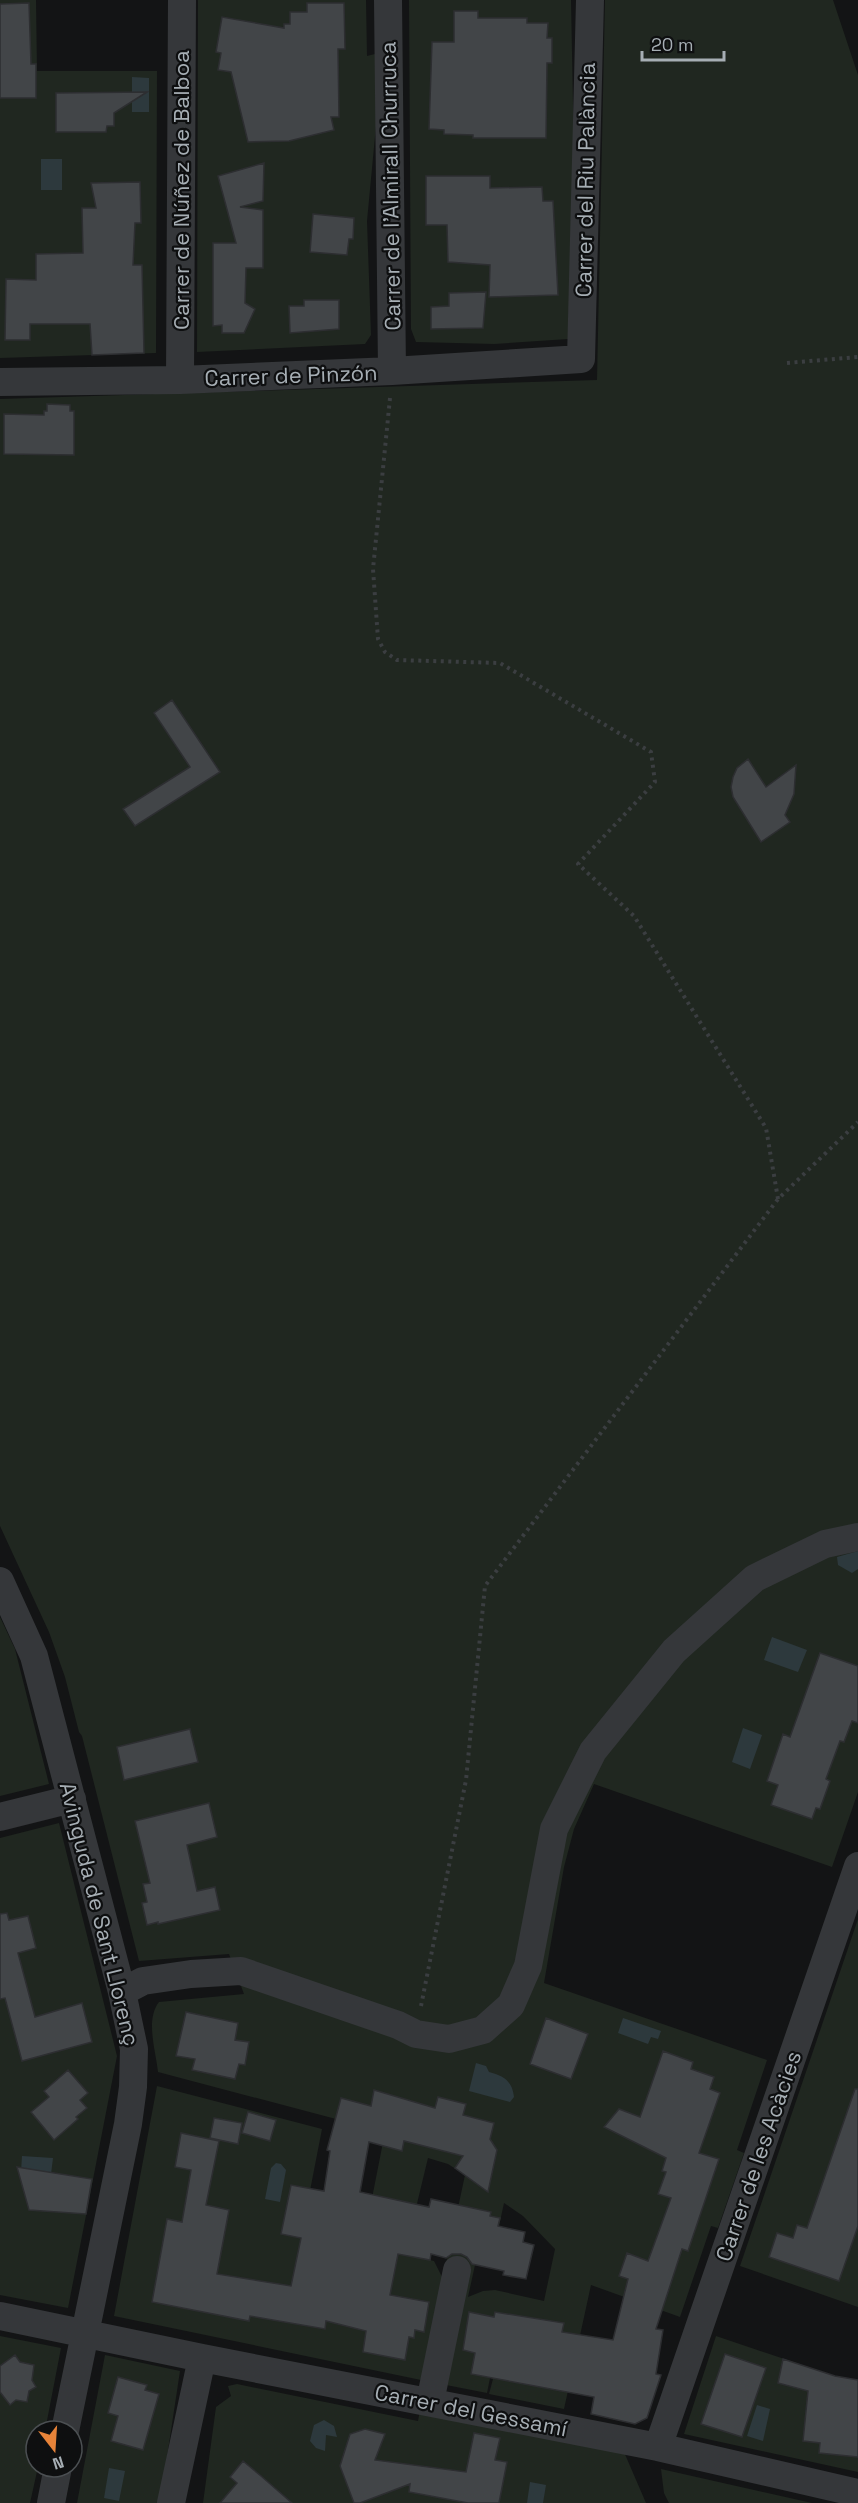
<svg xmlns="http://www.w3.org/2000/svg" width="858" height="2503" font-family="'Space Grotesk',sans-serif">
<rect width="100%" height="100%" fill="#131415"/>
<path fill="#202720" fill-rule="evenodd" d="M0 0H36L37 71H157L156 353 0 358Z
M198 0H366L367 56 383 52 367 221 371 335 365 344 197 352Z
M409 0H571L574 158 568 339 494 344 416 342 411 329Z
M605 0H833L858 75V1792L832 1867 594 1784 574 1829 564 1867 544 1983 767 2060 737 2150 744 2153 718 2228 711 2226 680 2317 591 2285 564 2409 489 2394 493 2379 490 2378 487 2393 446 2385 450 2366 444 2365 453 2320 449 2319 461 2267 446 2264 465 2175 448 2164 428 2158 414 2216 408 2255 434 2261 449 2291 434 2362 426 2361 421 2380 114 2316 157 2086 322 2129 301 2237 362 2249 385 2132 158 2072C156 2051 145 2020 159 2002L244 1994 229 1954 139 1961 82 1736 79 1732 65 1677 49 1632 0 1526V399L597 380ZM504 2203 523 2216 555 2249 544 2301 495 2290 483 2291 468 2297 475 2265 490 2268Z
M0 1617 15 1649 49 1784 0 1796Z
M59 1823 117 2056 68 2308 0 2295V1838Z
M858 1919V2307L740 2266Z
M0 2336 61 2348 45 2431H36L38 2467 30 2503H0Z
M716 2336 835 2376 858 2380V2472L684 2434Z
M105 2355 180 2371 160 2503H77Z
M237 2384 418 2421 421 2405 624 2452 646 2503H203L216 2407 231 2396 228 2386Z
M661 2469 812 2503H669L664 2493Z"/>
<path fill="#2d393d" d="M132 77 149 78V112H132Z
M41 159H62V190H41Z
M858 1551V1569L852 1573 838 1565 837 1557Z
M772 1637 807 1650 798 1672 764 1660Z
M743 1728 762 1735 750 1769 732 1762Z
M623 2018 661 2031 658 2039 651 2037 648 2044 618 2033Z
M476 2063 486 2066 489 2072C503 2076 512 2080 514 2097L510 2102 469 2091Z
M22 2156 53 2158 51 2174 21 2172Z
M276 2163 281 2164 286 2170 280 2202 265 2199 271 2168Z
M757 2405 770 2409 763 2441 747 2436Z
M324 2420 334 2426 337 2437 326 2435 325 2451 316 2448 310 2441 314 2425Z
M109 2468 125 2471 119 2501 104 2498Z
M530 2482 546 2485 543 2503H527Z"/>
<path fill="#424548" stroke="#2d2e31" stroke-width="1.5" d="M29 3 31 64H36V98H0V4Z
M307 3H344L345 49H338L339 117H331L334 130 289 141 248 142 231 72 218 70 221 53 216 52 222 17 284 28V24H290V12H307Z
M454 11H478V18H527V23H548L547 38H552V63H547L546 138H473V135L444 134V130L429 129 432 42H454Z
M147 92 114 113V126H107L106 132H56V93Z
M264 163 263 201 240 207 263 210V268H246L245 303 255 309 244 333H222V325L213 326V243H236L218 176Z
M426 176H490V188L542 187 543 201H553L558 295 489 297 490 265 448 262 447 225H426Z
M140 182 141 223H135L133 265H142L144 353 92 355 90 324H30V340H5L6 279 36 280V254L83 253 82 208H96L91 183Z
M313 214 354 218 353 239H349L347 255 310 252Z
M486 292 483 328 431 329V307L449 306V293Z
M304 300H339V329L290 333 289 306H304Z
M47 404 70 405V411H74V455L4 454V414L44 415V411H47Z
M172 700 220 772 135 826 123 809 190 767 154 713Z
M748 759 766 787 796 765 794 794 785 815 790 822 761 842 733 797 731 787 733 777 737 768Z
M820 1653 858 1666V1723L852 1721 844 1742 840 1741 826 1779 830 1781 820 1809 816 1808 812 1819 771 1805 778 1785 767 1781 783 1734 790 1737Z
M190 1729 198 1762 124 1780 117 1747Z
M209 1803 217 1837 187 1845 197 1891 215 1887 220 1910 158 1924V1922L147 1925 142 1903 147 1902 143 1884 150 1883 135 1821Z
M7 1913 9 1920 28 1916 36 1948 18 1953 35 2017 82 2003 92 2042 22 2061 5 1998 0 1999V1914Z
M186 2012 238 2023 235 2040 249 2042 245 2065 239 2064 235 2079 192 2070 195 2059 176 2056Z
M546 2018 588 2034 571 2079 530 2064Z
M663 2051 693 2062 691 2069 714 2077 710 2089 720 2093 699 2153 719 2159 688 2251 682 2249 656 2329 663 2330 656 2374 661 2375 647 2418 635 2424 591 2414 594 2397 471 2374 475 2353 463 2350 469 2312 494 2317 495 2312 564 2323 562 2332 613 2340 628 2279 619 2276 627 2253 648 2261 671 2198 658 2194 666 2172 662 2171 666 2158 604 2127 619 2109 640 2117Z
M68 2070 88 2093 80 2100 87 2108 76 2117 78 2119 54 2140 31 2112 49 2097 44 2091Z
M855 2089H858V2226L839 2281 769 2257 777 2233 793 2238 797 2225 807 2228Z
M374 2090 435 2108 438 2097 466 2104 463 2115 494 2123 490 2139 497 2150 488 2192 455 2168 463 2156 404 2141 402 2151 369 2142 360 2192 429 2207 431 2199 491 2212 490 2216 500 2218 498 2226 525 2232 523 2242 534 2245 526 2279 503 2275 504 2271 472 2264 467 2257 461 2254H452L446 2258 431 2254 430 2260 398 2254 390 2295 429 2302 424 2332 415 2330 414 2338 409 2337 405 2360 363 2352 366 2331 326 2321 325 2329 250 2316 249 2321 152 2302 167 2219 182 2222 191 2170 175 2167 181 2133 219 2141 206 2205 229 2210 217 2274 291 2286 301 2238 281 2234 291 2185 324 2191 330 2151 327 2150 341 2098 371 2106Z
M248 2112 276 2120 270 2141 242 2133Z
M214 2118 242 2123 238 2144 210 2138Z
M17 2167 92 2179 86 2214 29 2210Z
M725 2354 766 2368 742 2437 701 2424Z
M15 2355 20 2362 34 2365 32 2380 36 2387 29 2391 27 2402 16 2400 10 2405 0 2392V2366Z
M783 2359 835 2376 858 2380V2457L819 2453 820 2443 803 2441 808 2391 778 2383Z
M118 2377 147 2385 145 2390 159 2394 143 2450 111 2441 118 2416 108 2413Z
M365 2429 385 2434 375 2460 466 2472 474 2433 500 2438 495 2460 507 2462 499 2503H468L409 2492 410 2484 360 2503H354L340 2466 350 2434Z
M243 2461 261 2476 292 2503H220L237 2483 230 2477Z"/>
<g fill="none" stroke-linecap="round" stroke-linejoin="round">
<path stroke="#3b3e41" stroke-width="4" stroke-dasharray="3 4.5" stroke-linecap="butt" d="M787 363 858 357
M390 398 373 569 378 639 385 652 397 660 500 663 651 752 655 782 578 864 634 916 766 1128 778 1199
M421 2006 466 1780 485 1586 778 1199 858 1122"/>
<path stroke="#35373a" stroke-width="28" d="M388 0 392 371
M180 380 182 0
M0 382 180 380 392 371 581 359 590 0
M0 1581 34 1656 122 1992 134 2049 133 2087 128 2124 65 2431
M0 1817 72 1799
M122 1992 143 1981 191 1974 241 1971 398 2025 416 2034 449 2039 483 2030 511 2005 528 1966 554 1829 593 1751 674 1651 755 1578 825 1544 858 1537
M0 2316 202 2358 658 2447 858 2493
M430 2402 457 2270
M658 2447 858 1866
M51 2503 58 2467
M171 2503 202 2358"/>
</g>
<g text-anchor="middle" stroke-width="4.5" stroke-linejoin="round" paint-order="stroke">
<g font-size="22" fill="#a6aeb4" stroke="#0e0f10">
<text transform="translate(585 180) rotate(-89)" y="8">Carrer del Riu Palància</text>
<text transform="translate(390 186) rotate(-91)" y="8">Carrer de l'Almirall Churruca</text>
<text transform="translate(181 190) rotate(-90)" y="8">Carrer de Núñez de Balboa</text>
<text transform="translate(291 375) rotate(-2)" y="8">Carrer de Pinzón</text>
<text transform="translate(100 1914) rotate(76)" y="8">Avinguda de Sant Llorenç</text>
<text transform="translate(758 2156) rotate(-71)" y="8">Carrer de les Acàcies</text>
<text transform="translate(471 2410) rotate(11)" y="8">Carrer del Gessamí</text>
</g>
</g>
<g transform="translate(54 2449) rotate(163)"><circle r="28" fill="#0e0f10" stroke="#4b4f52" stroke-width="1.5"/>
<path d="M0-4.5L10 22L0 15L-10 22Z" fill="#e78339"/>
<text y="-9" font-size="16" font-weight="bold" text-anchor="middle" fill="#a6aeb4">N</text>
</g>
<path d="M642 51v9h82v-9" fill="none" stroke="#a6aeb4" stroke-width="3"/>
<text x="651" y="51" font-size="18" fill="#a6aeb4" stroke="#0e0f10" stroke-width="4.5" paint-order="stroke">20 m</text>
</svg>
